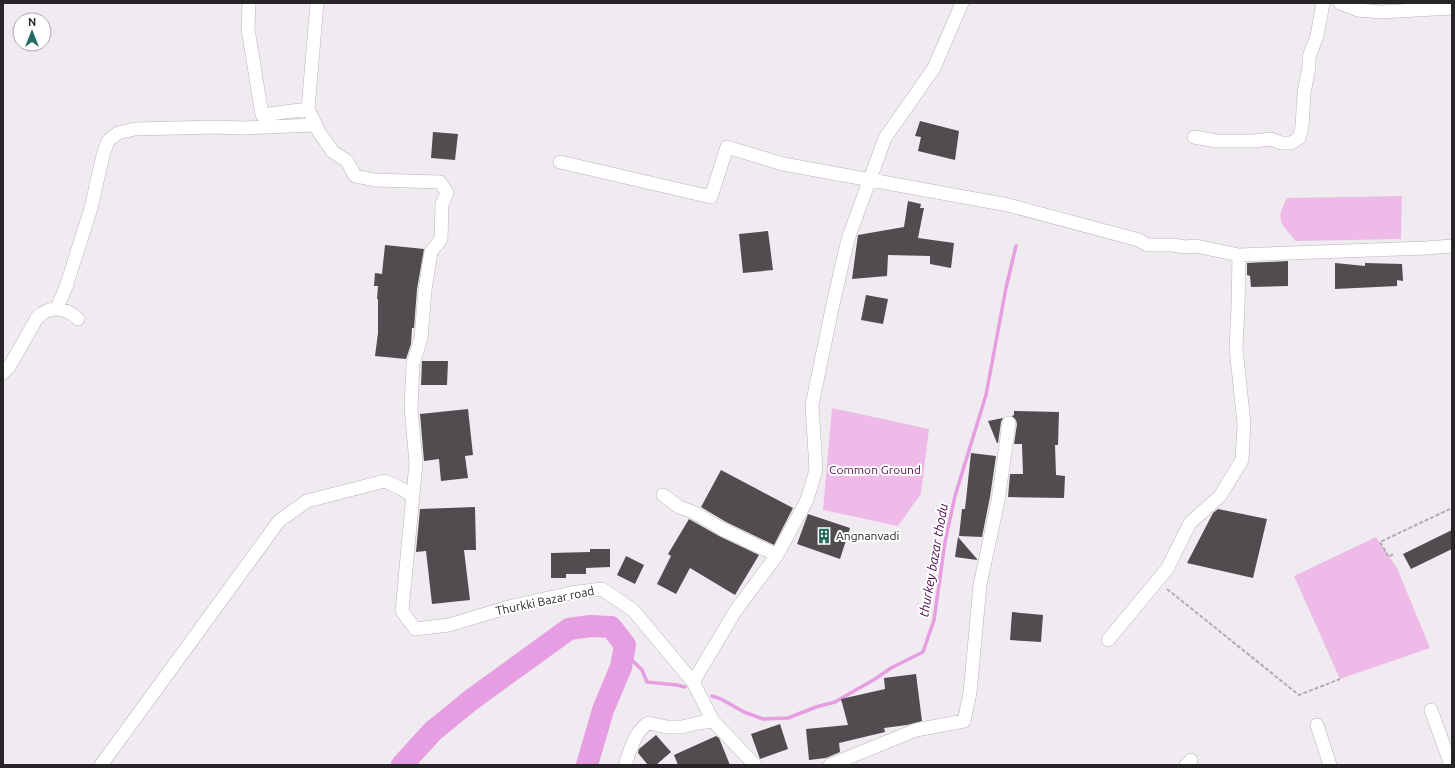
<svg xmlns="http://www.w3.org/2000/svg" width="1455" height="768" font-family="Ubuntu,sans-serif">
<rect width="100%" height="100%" fill="#f0ebf0"/>
<path fill="#eebbe9" d="M1402 196 1401 239 1296 241C1280 223 1275 221 1287 198Z
M832 408 929 429 921 494 898 526 823 510Z
M1376 537 1397 568 1430 648 1340 679 1294 576Z"/>
<g fill="none" stroke-linecap="round" stroke-linejoin="round">
<path stroke="#e69de1" stroke-width="3.5" d="M624 652 642 670 647 682 677 685 685 687
M712 696 721 699 744 712 763 719 788 718 816 707 835 702 875 679 891 668 923 652 934 620 945 542 955 496 986 395 1006 288 1016 246"/>
<path stroke="#e69de1" stroke-width="22" d="M402 765 433 731 471 700 569 629 590 626 611 627 625 645 621 667 603 710 587 765"/>
</g>
<path fill="#504c50" d="M920 121 959 131 955 160 918 151 921 137 915 136Z
M433 132 458 134 455 160 431 158Z
M908 201 921 204 920 208H924L918 238 954 243 951 268 930 264V256L888 255 887 276 852 279 858 235 904 227Z
M768 231 773 270 743 273 739 234Z
M385 245 424 249 417 289 414 328H412L411 344 406 359 375 356 378 333V299H377L378 286H374L375 273 382 274Z
M1288 261V286L1251 287 1250 276 1247 275V263Z
M1335 263 1365 266V263L1402 264 1403 281 1397 280V286L1335 289Z
M866 295 888 299 883 324 861 320Z
M422 361H448L447 385H421Z
M468 409 473 455 465 456 468 478 441 481 439 459 424 461 420 414Z
M1014 411 1059 412 1058 445H1055L1056 475 1065 476 1064 498 1008 497 1010 474H1023L1022 444H1014L1017 424 1016 420 1012 416 1014 415Z
M1003 418 1001 422 998 443H997L988 421Z
M971 453 996 456 990 497 982 537 959 536 962 509H965Z
M721 470 793 508 774 545 726 522 701 507Z
M475 507 476 550H464L470 600 432 604 426 551 416 552 420 509Z
M1218 509 1267 519 1253 578 1187 563 1213 513Z
M808 514 850 528 840 559 797 544Z
M689 519 719 536 759 555 735 595 690 568 676 594 657 584 671 556 668 554Z
M1452 530V549L1411 569 1403 554Z
M958 537 977 559V560L955 557Z
M590 549H610V567L586 568V574H566V578H551V553L590 552Z
M626 556 644 565 635 584 617 575Z
M1012 612 1043 615 1041 642 1010 640Z
M916 674 922 721 907 725 884 728 885 732 839 743 840 752 826 758 809 760 806 729 848 725 841 699 885 689 884 678Z
M780 724 788 749 760 759 751 734Z
M656 735 671 752 656 765H648L638 753 639 749Z
M716 736 719 738 730 765H678L674 755Z"/>
<g fill="none" stroke-linecap="round" stroke-linejoin="round">
<defs>
<path id="minor" d="M249 3 248 29 262 115 308 109
M317 3 308 109 319 132 333 152 347 161 355 176 375 180 440 182 447 193 442 204 441 239 431 252 425 290 421 338 413 364 411 408 416 463 402 611 415 629 449 625 509 607 571 593 602 589 633 610 693 682 713 721 755 765
M1340 3 1358 10 1381 12 1452 8
M1194 137 1216 141H1254L1271 139 1281 143H1291L1299 138 1302 127 1304 93 1309 67V57L1317 36 1323 3
M560 162 711 197 727 147 783 164 1008 205 1139 240 1147 245H1173L1185 247 1196 246 1239 255 1426 248 1452 246
M57 308 66 287 91 208 103 155 108 141 118 133 135 129 215 127 242 128 315 125
M3 373 9 367 37 318C49 305 66 307 78 319
M663 495 679 507 693 512 722 529 777 555
M1108 640 1167 569 1190 523 1220 496 1242 460 1244 424 1236 348 1238 307 1239 255
M693 682 736 610 777 555 807 500 816 470 812 405 833 304 848 239 885 138 934 68 962 3
M1431 710 1451 765
M1317 725 1330 765
M626 762C631 748 635 732 648 723L667 727H682L698 723 713 721
M101 765 279 521 307 501 385 481 402 489 412 496
M830 765 916 730 964 721 970 693 980 585 998 501 1009 423
M1186 765 1191 760"/>
</defs>
<use href="#minor" stroke="#b9b4b9" stroke-width="14"/>
<path stroke="#b0acb0" stroke-width="2" stroke-dasharray="4 2" stroke-linecap="butt" d="M1393 554 1389 557 1380 542 1452 508
M1167 589 1299 695 1340 679"/>
<use href="#minor" stroke="#fff" stroke-width="13"/>
</g>
<defs>
<symbol id="building-bare" viewBox="-9 -9 18 18"><path d="M-4-6H4V6H1V3H-1V6H-4ZM-2.5-4.3h1.7v1.8h-1.7ZM.8-4.3h1.7v1.8H.8ZM-2.5-1h1.7V.8h-1.7ZM.8-1h1.7V.8H.8Z" fill="#246a5e" stroke="#fff" stroke-width="2.5" paint-order="stroke"/></symbol>
</defs>
<g fill-rule="evenodd">
<use href="#building-bare" x="813" y="525" width="22" height="22"/>
</g>
<g text-anchor="middle" stroke-width="4" stroke-linejoin="round" paint-order="stroke">
<g font-size="12" fill="#51104f" stroke="#fff">
<text x="875" y="474">Common Ground</text>
</g>
<g font-size="12" fill="#272527" stroke="#fff" text-anchor="start">
<text x="836" y="540">Angnanvadi</text>
</g>
<g font-size="12" fill="#272527" stroke="#fff">
<text transform="translate(545 601) rotate(-12)" y="4">Thurkki Bazar road</text>
</g>
<g font-size="13" font-style="italic" fill="#4a0749" stroke="#fff">
<text transform="translate(933 560) rotate(-80)" y="5">thurkey bazar thodu</text>
</g>
</g>
<rect width="1455" height="768" fill="none" stroke="#272527" stroke-width="8"/>
<g transform="translate(32 32)"><circle r="19" fill="#ffffff" stroke="#a9a8a9"/>
<path d="M0-3L7 15L0 10L-7 15Z" fill="#246a5e"/>
<text y="-6" font-size="11" font-weight="bold" text-anchor="middle" fill="#272527">N</text>
</g>
</svg>
